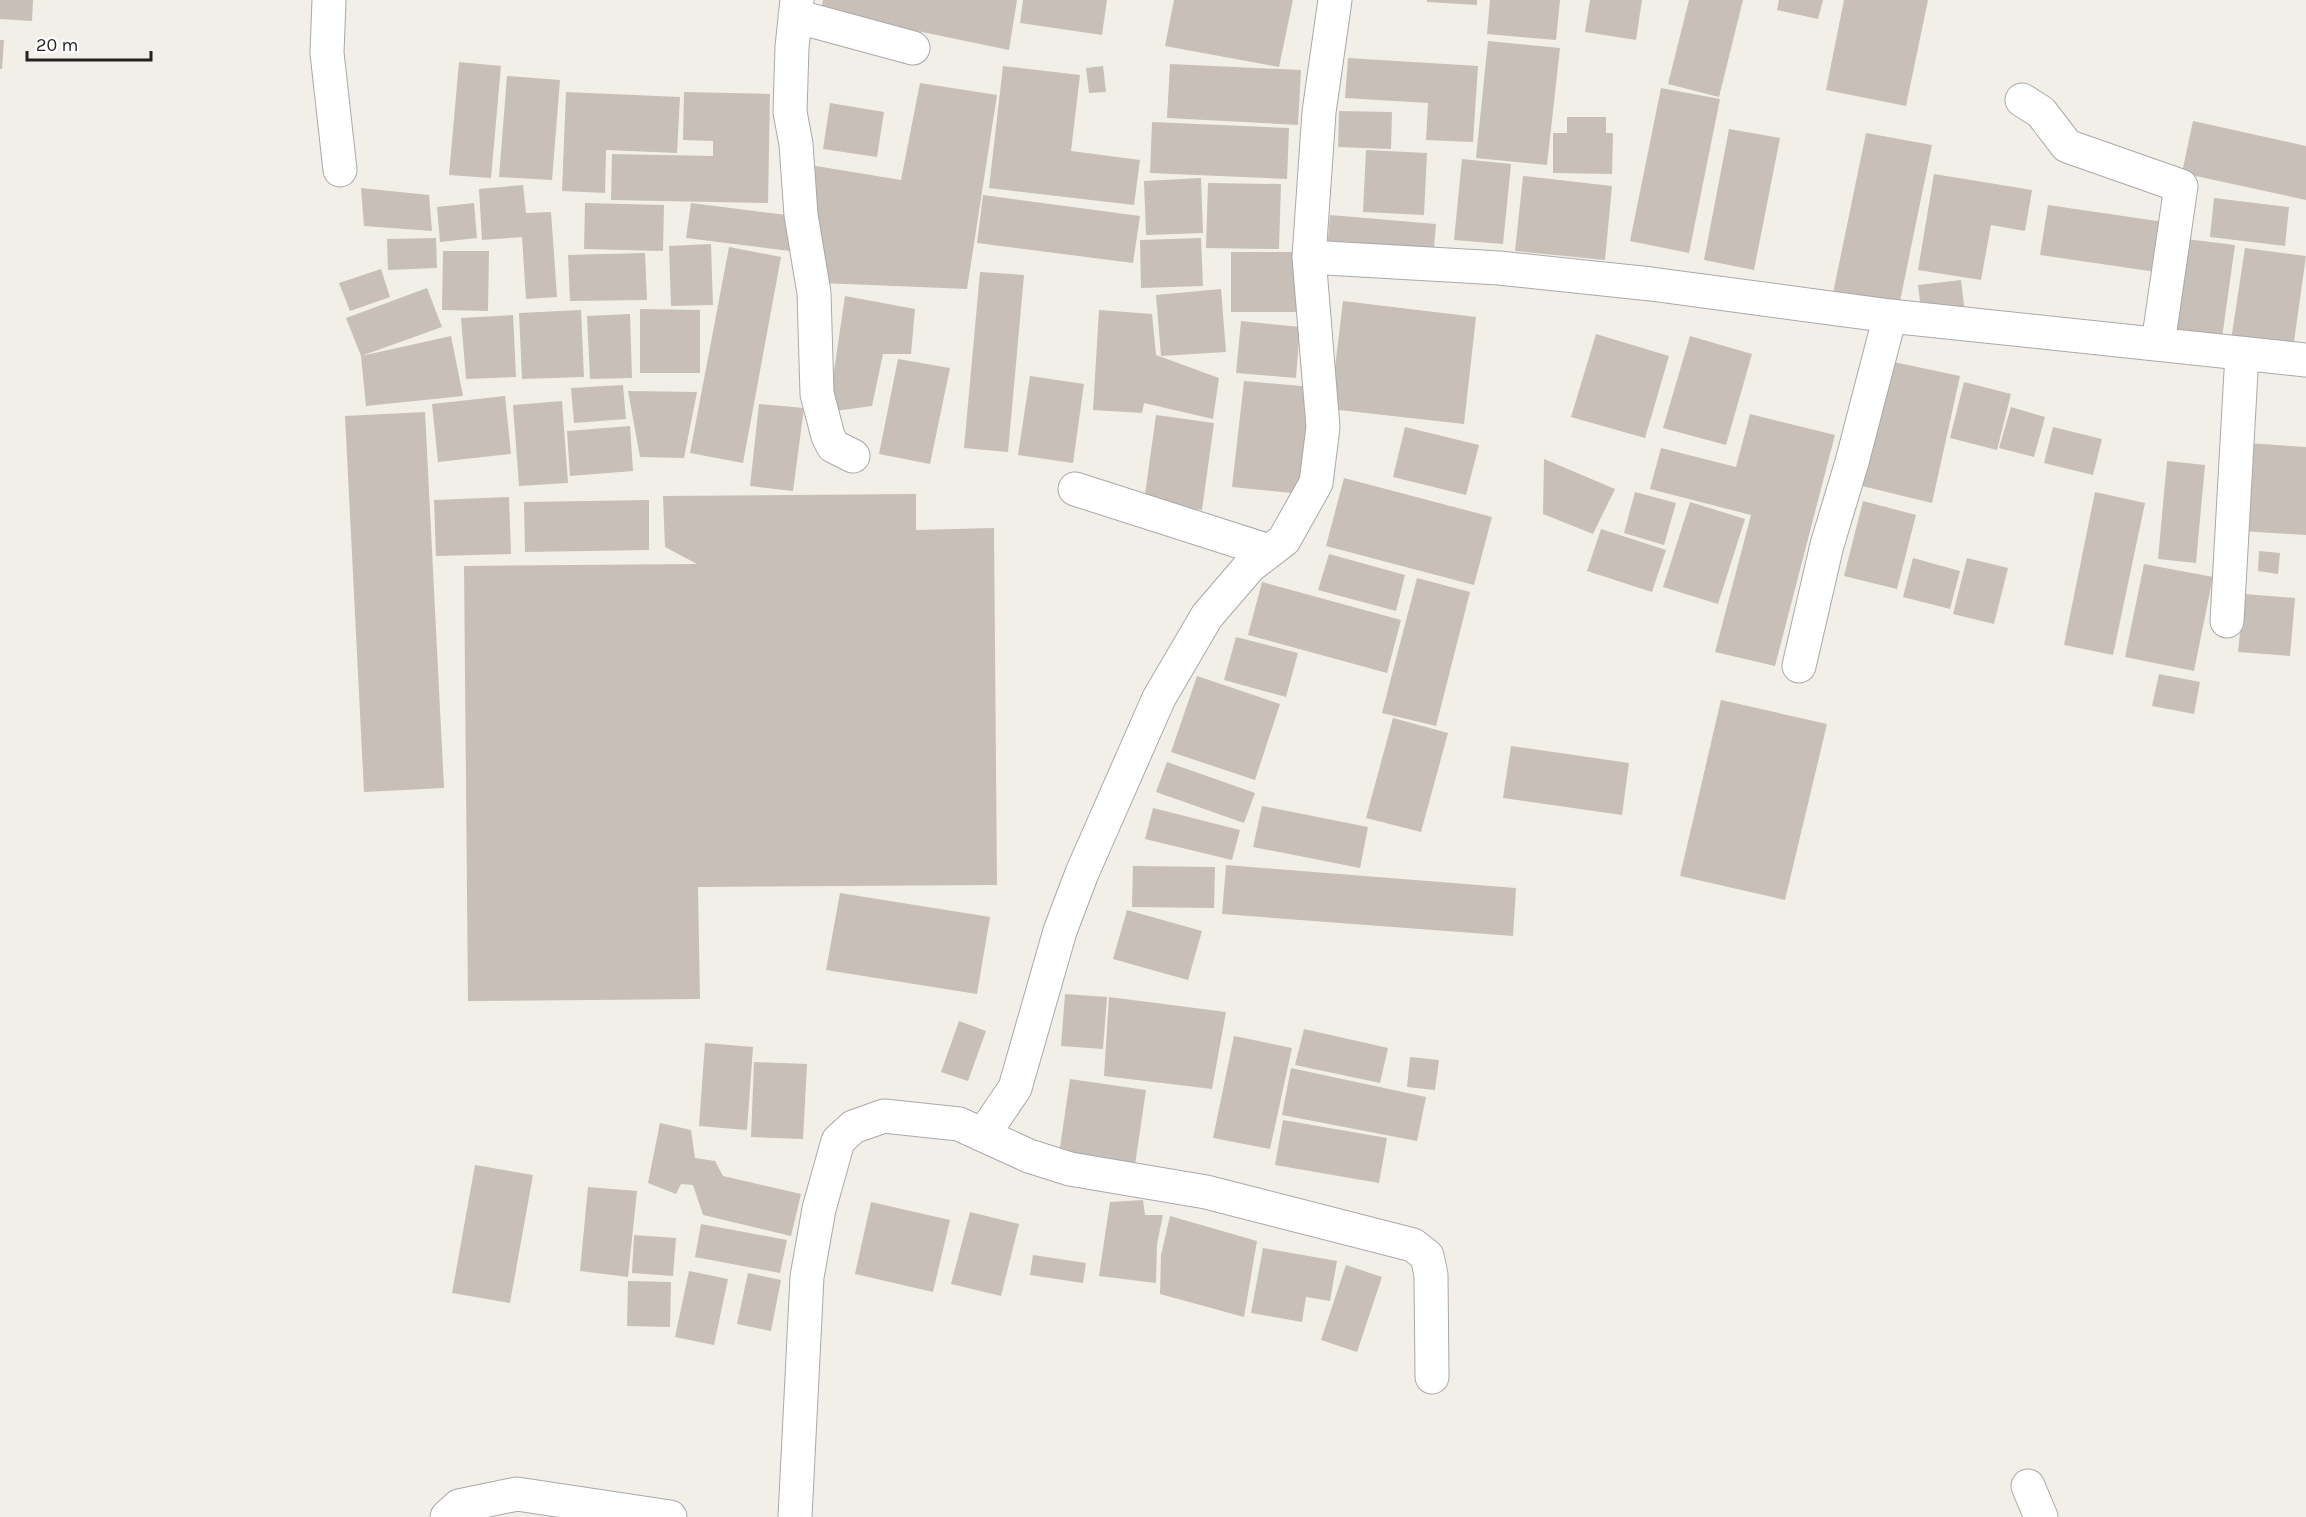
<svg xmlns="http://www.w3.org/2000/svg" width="2306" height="1517" font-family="Karla,sans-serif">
<rect width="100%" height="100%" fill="#f2efe9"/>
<path fill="#c7bfb8" d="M0 0H33L32 21 0 19Z
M823 0H1017L1009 50 821 11Z
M1023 0H1107L1102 35 1020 23Z
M1174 0H1293L1279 67 1165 46Z
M1427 0H1477V5L1427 2Z
M1490 0H1560L1556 40 1487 34Z
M1590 0H1642L1636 40 1585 32Z
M1689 0H1743L1719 97 1668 84Z
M1779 0H1823L1818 19 1777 10Z
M1844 0H1928L1906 106 1826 90Z
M0 40H4L2 69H0Z
M1488 41 1560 48 1547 165 1476 158Z
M1348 58 1478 66 1473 142 1426 140 1428 103 1345 98Z
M459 62 501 66 491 178 449 175Z
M1170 64 1301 70 1298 125 1167 118Z
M1003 66 1080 75 1071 151 1140 160 1134 205 989 188Z
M1103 66 1106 92 1089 93 1086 68Z
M507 76 560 80 552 180 499 177Z
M920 83 997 95 967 289 822 283 810 165 901 180Z
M1661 88 1720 99 1689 253 1630 241Z
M566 92 680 97 677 153 606 150 605 193 562 191Z
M684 92 770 94 768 203 611 200 612 154 713 156V141L683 140Z
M830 103 884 112 877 157 823 149Z
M1339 111 1392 112 1391 149 1338 147Z
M1567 117H1606V133H1613L1612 174 1553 173V133H1567Z
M2193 121 2306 146V200L2182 173Z
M1152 122 1289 128 1287 179 1150 173Z
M1729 129 1780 138 1754 270 1704 260Z
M1866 133 1932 145 1898 311 1832 298Z
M1366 150 1427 153 1424 215 1363 212Z
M1462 159 1511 164 1503 244 1454 240Z
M1934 174 2032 190 2025 231 1991 225 1981 280 1918 270Z
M1523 176 1612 186 1605 260 1515 251Z
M1201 178 1203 233 1146 235 1144 181Z
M1208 183 1281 184 1279 249 1206 248Z
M523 185 526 213 551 212 557 297 526 299 522 237 482 240 479 189Z
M361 188 429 195 432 231 364 226Z
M983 195 1140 216 1133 263 977 243Z
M2214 198 2289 207 2285 246 2210 237Z
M474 203 477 238 440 242 437 207Z
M585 203 664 205 663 251 584 249Z
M691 203 795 216 790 251 686 238Z
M2048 205 2171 223 2163 273 2040 255Z
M1330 215 1436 224 1433 259 1327 250Z
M436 238 437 268 388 270 387 239Z
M1201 238 1203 286 1141 288 1140 240Z
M2178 238 2235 245 2222 338 2166 331Z
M711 244 713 305 671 306 669 246Z
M729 247 781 257 743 463 690 453Z
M2245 248 2306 256 2293 349 2231 340Z
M443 251H489L488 311 442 310Z
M1231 252H1299V312H1231Z
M645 253 647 300 570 301 568 255Z
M381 269 390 297 350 311 339 283Z
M980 272 1024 275 1008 452 964 448Z
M1961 280 1965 313 1922 318 1918 285Z
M427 288 442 327 361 356 346 318Z
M1221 289 1226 352 1161 356 1156 295Z
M845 296 915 309 911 354H883L872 406 828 412Z
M1343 301 1476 317 1464 424 1330 409Z
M640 309 700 310V373H640Z
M581 310 584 377 522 379 519 313Z
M1099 310 1152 314 1156 355 1219 378 1213 419 1144 403 1142 413 1093 410Z
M630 314 632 378 590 379 587 316Z
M513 315 516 377 466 379 461 318Z
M1241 321 1300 327 1296 378 1236 373Z
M1596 334 1669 356 1645 438 1571 417Z
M451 336 463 396 366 406 361 356Z
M1690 336 1752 354 1726 445 1663 428Z
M898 359 950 368 930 464 879 454Z
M1889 361 1960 376 1932 503 1858 485Z
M1030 376 1084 384 1073 463 1018 455Z
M1244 381 1312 387 1301 494 1232 487Z
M1964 382 2011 394 1997 450 1950 438Z
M623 385 626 419 574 423 571 388Z
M628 391 697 392 684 458 640 457Z
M505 396 511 454 438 462 432 404Z
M562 401 568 483 519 486 513 405Z
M759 404 804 408 793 491 750 486Z
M2011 407 2045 417 2034 457 1999 448Z
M425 412 444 788 364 792 345 416Z
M1750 414 1835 435 1775 666 1715 652 1751 515 1650 489 1661 448 1736 467Z
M1156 415 1214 423 1202 510 1144 502Z
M630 426 633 471 570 476 567 431Z
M1405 427 1479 445 1466 495 1393 477Z
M2053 427 2102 439 2093 475 2044 463Z
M2247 443 2306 447V535L2241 531Z
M1544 459 1615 489 1593 534 1543 514Z
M2167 461 2205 465 2196 563 2158 559Z
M1344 478 1492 517 1474 585 1326 546Z
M1635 492 1676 503 1664 545 1624 533Z
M2095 492 2145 503 2113 655 2064 645Z
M916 494V530L994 528 997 885 698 887 700 999 468 1001 464 566 697 564 665 547 663 496Z
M509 497 511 554 436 556 434 500Z
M649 500V550L525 552 524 502Z
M1863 501 1916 515 1897 589 1844 576Z
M1690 502 1745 519 1718 604 1663 587Z
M1601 529 1666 550 1652 592 1587 571Z
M2259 551 2280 553 2278 574 2258 571Z
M1329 554 1405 575 1396 611 1318 590Z
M1913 558 1960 571 1950 609 1903 597Z
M1967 558 2008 568 1994 624 1953 614Z
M2144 564 2213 577 2194 671 2125 657Z
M1417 578 1470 592 1436 726 1382 713Z
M1262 582 1401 620 1387 673 1248 635Z
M2244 594 2295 598 2290 656 2238 652Z
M1236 637 1298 653 1286 697 1224 680Z
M2159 674 2200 682 2194 714 2152 706Z
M1197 676 1280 704 1255 780 1171 752Z
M1721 700 1827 724 1785 900 1680 876Z
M1393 718 1448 733 1421 832 1366 818Z
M1511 746 1629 763 1622 815 1503 798Z
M1167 762 1255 793 1244 823 1156 792Z
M1262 806 1368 827 1360 868 1253 847Z
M1153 808 1240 830 1232 860 1145 839Z
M1226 865 1516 888 1513 936 1222 914Z
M1133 866 1215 867 1214 908 1132 907Z
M840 893 990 917 977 994 826 970Z
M1127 910 1202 931 1188 980 1113 959Z
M1065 994 1107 997 1103 1049 1061 1046Z
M1109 997 1226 1012 1212 1089 1104 1076Z
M959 1021 986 1031 968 1081 941 1072Z
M1304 1029 1388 1048 1380 1083 1295 1065Z
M1234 1036 1292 1048 1270 1149 1213 1138Z
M705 1043 753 1047 747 1130 699 1126Z
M1410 1057 1439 1060 1435 1090 1407 1087Z
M754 1062 807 1064 803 1139 751 1137Z
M1291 1068 1426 1097 1417 1141 1282 1115Z
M1070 1079 1146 1090 1134 1172 1058 1161Z
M1283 1120 1387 1138 1379 1183 1275 1165Z
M660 1123 691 1130 695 1158 715 1161 723 1176 801 1194 791 1236 703 1215 693 1185 681 1184 676 1194 648 1183Z
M475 1165 533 1175 510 1303 452 1293Z
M588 1187 637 1191 628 1277 580 1271Z
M1143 1200 1145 1215H1163L1157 1244 1156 1283 1099 1276 1110 1202Z
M871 1202 950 1220 933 1292 855 1274Z
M970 1212 1019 1224 1001 1296 951 1284Z
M1170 1216 1257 1241 1244 1317 1160 1294 1161 1255Z
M701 1224 787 1240 780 1273 695 1257Z
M634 1235 676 1238 673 1276 632 1273Z
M1263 1248 1337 1261 1330 1301 1306 1297 1302 1322 1251 1313Z
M1033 1255 1086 1263 1083 1283 1030 1275Z
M1346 1265 1382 1277 1357 1352 1321 1340Z
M689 1271 728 1279 714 1345 675 1337Z
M748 1273 781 1280 771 1331 737 1324Z
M628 1281 671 1282 670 1327 627 1326Z"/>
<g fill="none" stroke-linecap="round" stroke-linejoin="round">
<defs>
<path id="minor" d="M329 0 327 53 340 170
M797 0 792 47 790 112 796 144 801 215 814 293 817 394 828 436 833 446 853 456
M795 16 913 48
M2022 100 2041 112 2067 146 2181 186 2158 344
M1309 257 1499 268 1651 284 1890 316 2306 360
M1075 489 1269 551
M2227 621 2242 354
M1799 666 1827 545 1852 462 1890 316
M983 1135 1029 1156 1070 1169 1206 1192 1413 1245 1427 1256 1431 1275 1432 1377
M2028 1486 2041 1517
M447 1517 459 1506 517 1494 670 1517
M795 1517 807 1277 819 1209 838 1141 853 1127 884 1116 959 1124 983 1135 1015 1088 1060 931 1082 873 1159 698 1207 616 1250 566 1284 540 1316 483 1323 427 1309 257 1319 112 1335 0"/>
</defs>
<use href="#minor" stroke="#a9a9a9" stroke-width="35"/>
<use href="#minor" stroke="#fff" stroke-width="33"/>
</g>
<path d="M27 51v9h124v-9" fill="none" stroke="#222222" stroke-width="3"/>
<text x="36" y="51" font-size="18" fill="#222222" stroke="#ffffff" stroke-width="4.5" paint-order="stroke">20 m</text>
</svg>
